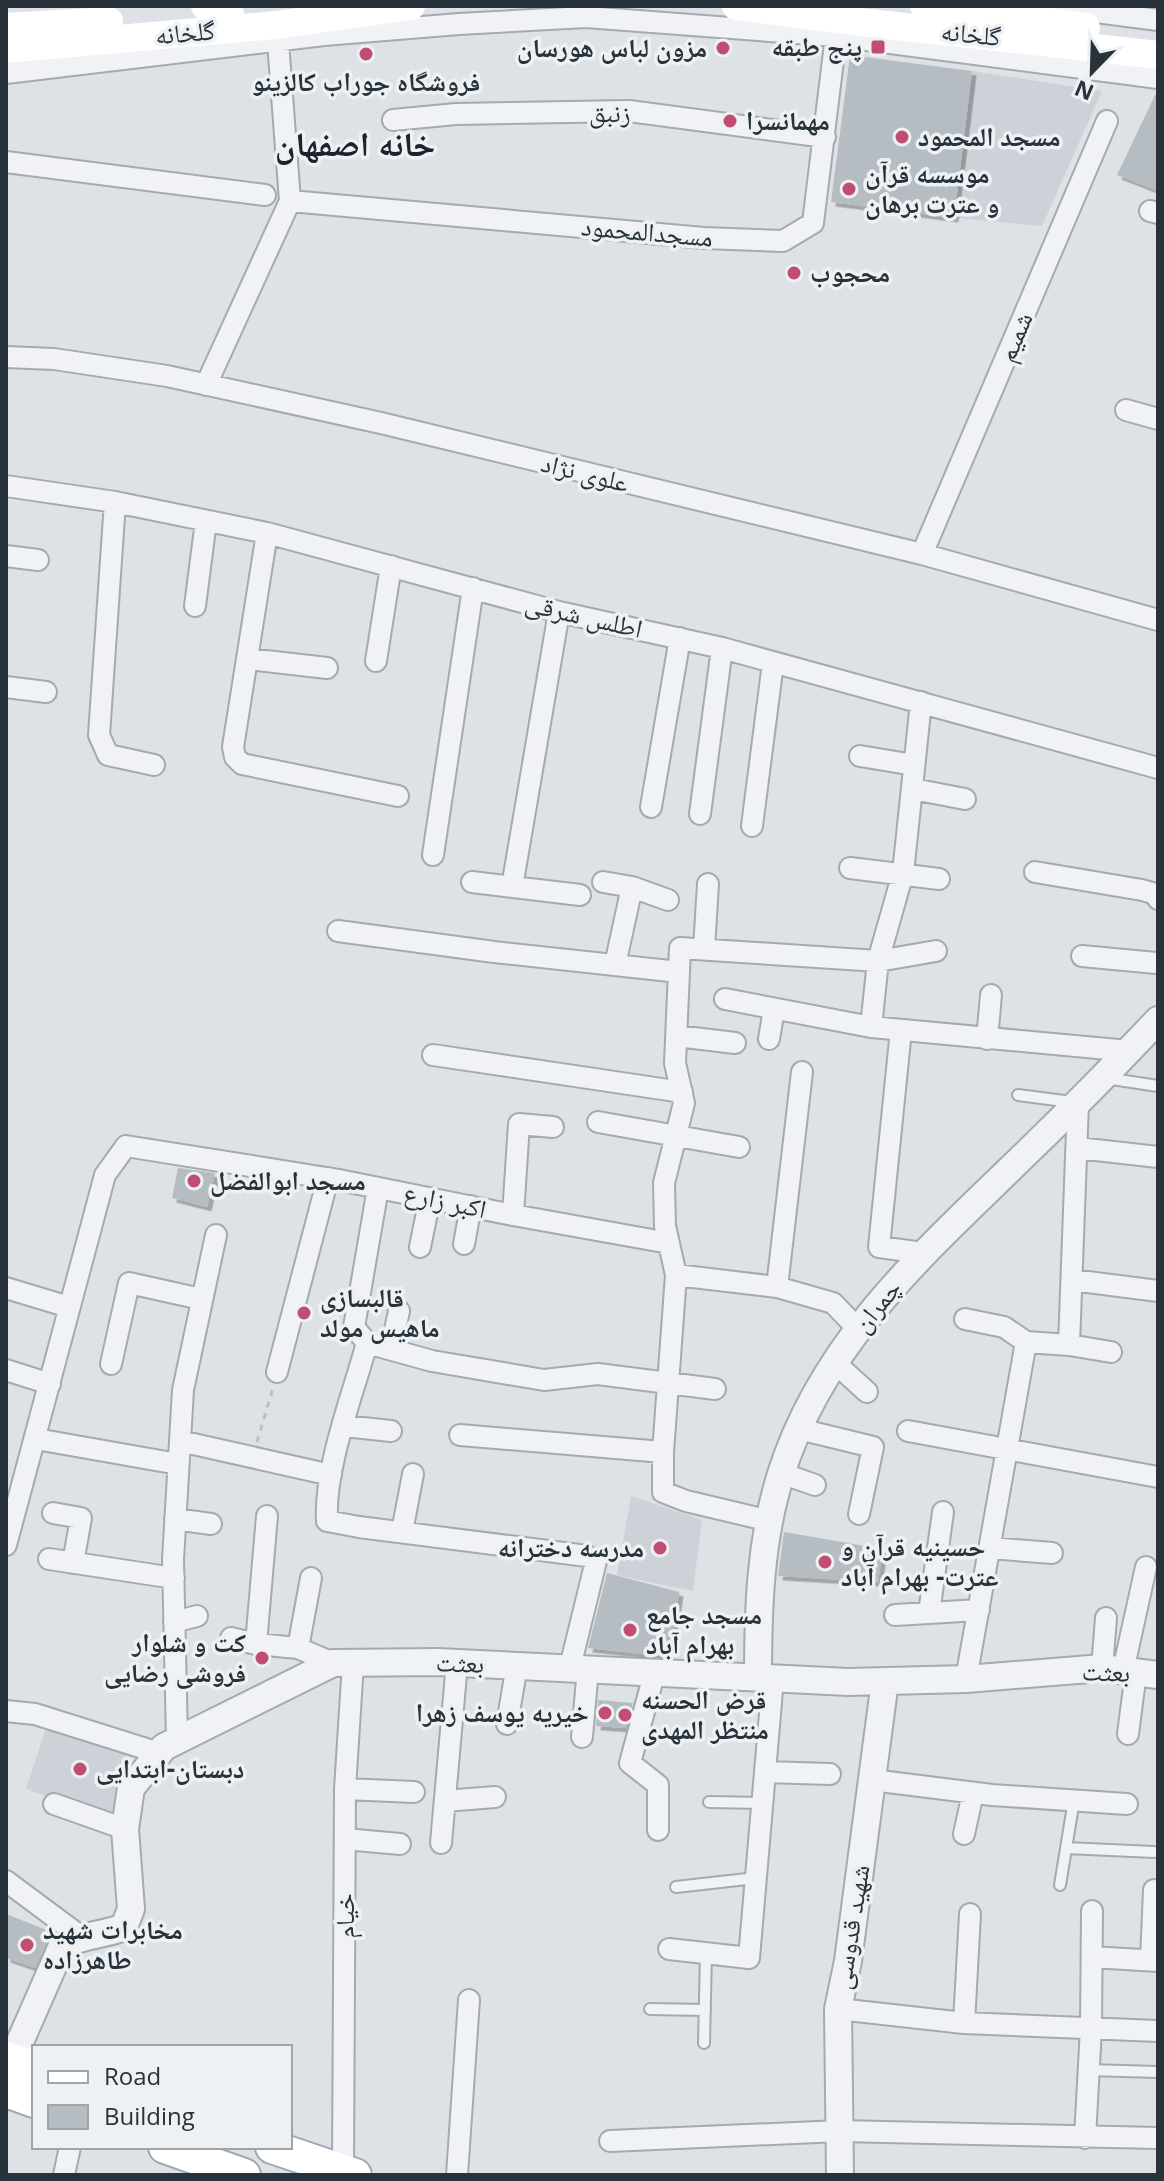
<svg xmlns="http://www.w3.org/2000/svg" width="1164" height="2181" font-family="'Open Sans','Noto Naskh Arabic',sans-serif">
<defs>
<filter id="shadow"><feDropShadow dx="4.5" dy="4.5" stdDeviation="0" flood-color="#0004"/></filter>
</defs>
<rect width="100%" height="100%" fill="#dee2e6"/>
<path fill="#ccd2d7" d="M972 71 1102 91 1042 226 954 218Z
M631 1496 702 1520 693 1591 617 1575Z
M48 1722 134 1748 110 1817 26 1789Z"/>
<path fill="#b5bcc2" filter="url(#shadow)" d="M850 55 972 71 954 218 831 202Z
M1157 91H1158V191L1117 175Z
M178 1168 215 1173 207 1207 172 1198Z
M784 1532 883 1549 878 1582 778 1576Z
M607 1573 679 1592 669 1657 588 1648Z
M598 1700 633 1703 626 1728 596 1726Z
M6 1914 52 1932 35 1968 6 1958Z"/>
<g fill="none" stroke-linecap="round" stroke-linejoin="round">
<defs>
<path id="service" d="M1105 1078 1158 1086
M1018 1095 1072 1102
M709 1802 762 1803
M1066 1848 1154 1852
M1060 1885 1074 1800
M676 1887 756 1878
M650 2009 705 2010
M704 2043 706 1953
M1088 2070 1158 2072"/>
<path id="minor" d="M1050 6 1158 20
M6 73 324 35 459 24 586 17 836 36 1158 78
M393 120 456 114 629 111 825 137
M6 162 265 195
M290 201 704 238 783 241 813 223 836 36
M1150 211 1158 213
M6 357 54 359 167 376 381 423 922 554 1158 620
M206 385 290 201 277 29
M1126 410 1158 419
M6 486 115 502 267 533 559 612 722 648 1158 768
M115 502 99 735 108 755 154 765
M267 533 233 747 235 757 242 764 398 796
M922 554 1107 121
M6 556 38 560
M195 606 206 521
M248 659 327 668
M376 661 391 566
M6 687 46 692
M860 756 914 765
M913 789 965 799
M651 807 680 638
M700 814 722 648
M752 826 773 663
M433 855 473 588
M850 868 939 879
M1035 872 1142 890 1156 894 1158 899
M472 882 580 895
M603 882 632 887 668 900
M512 887 559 612
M338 931 494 952 679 972
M704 949 708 884
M1082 956 1156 963
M615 965 632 887
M725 999 871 1027 1129 1051
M871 1027 878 961 903 873 921 702
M901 1030 879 1247 923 1253
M677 1036 735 1043
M769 1039 774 1009
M987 1039 991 995
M433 1055 682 1092
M598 1122 739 1147
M1078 1148 1158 1157
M513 1215 519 1124 553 1127
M464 1244 471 1206
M420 1247 430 1198
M676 1275 777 1287 833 1303 858 1329
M1072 1280 1158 1291
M777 1287 802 1072
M6 1288 69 1307
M965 1319 1004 1327 1026 1342 1069 1345 1111 1352
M367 1343C353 1394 324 1468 327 1521L359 1527 587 1556 596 1561 570 1667
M367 1343 432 1361 544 1380 598 1374 715 1389
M367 1343 354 1327 378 1188
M1069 1345 1078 1103
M391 1348 399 1311
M834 1362 867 1392
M111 1364 129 1283 201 1299
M6 1370 50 1384
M277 1372 328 1178
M344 1426 391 1431
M799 1429 873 1447 859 1514
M908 1431 1158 1477
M460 1435 663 1452
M36 1439 178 1464
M180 1441 331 1475
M781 1473 815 1485
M53 1513 81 1518 73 1563
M175 1519 211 1524
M770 1521 686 1501 663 1492V1452L676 1275 665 1226 664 1183 684 1103 675 1063 680 948 878 961 936 951
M402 1532 413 1474
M6 1545 105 1175 126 1146 339 1180 513 1215 669 1243
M990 1548 1052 1553
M49 1559 174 1578
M929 1613 943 1512
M895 1615 979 1610
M174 1622 197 1616
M231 1638 256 1644 298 1648 333 1663
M256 1644 267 1516
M298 1648 311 1578
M1102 1668 1106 1618
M655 1671 630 1763 658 1785V1830
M1123 1671 1146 1567
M966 1679 1026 1342
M6 1711 35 1714 159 1753
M507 1724 517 1665
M1128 1734 1136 1672
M582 1737 588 1668
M177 1740 173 1560 183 1390 216 1235
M765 1772 830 1774
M872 1780 992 1795 1127 1804
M345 1789 414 1792
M445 1801 495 1797
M54 1804 125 1829
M964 1834 973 1793
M345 1839 400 1844
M441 1843 457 1663
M6 1881 80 1936
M669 1949 749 1958 773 1679
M1092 1957 1158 1961
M1151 1960 1154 1890
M838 2009 964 2023 1158 2031
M964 2023 970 1914
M1085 2138 1091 2028 1092 1911
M610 2141 840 2131 1158 2138
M343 2170 345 1789 353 1663
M64 2175 70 2147
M457 2175 469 2000"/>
<path id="tertiary" d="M758 1678C758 1609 760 1540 781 1474 821 1347 916 1260 1008 1171 1059 1122 1109 1072 1158 1020
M12 2060 62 1946C86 1933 102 1936 124 1927L131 1909 125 1829 131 1788 164 1747 333 1663 438 1662 848 1682 966 1679 1102 1668 1158 1675
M840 2175 838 2009 848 1961 885 1681"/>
<path id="primary" d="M6 2058 34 2067
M6 2091 34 2101
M165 2147 244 2175
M272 2147 355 2175"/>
</defs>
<use href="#service" stroke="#a4aaaf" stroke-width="14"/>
<use href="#minor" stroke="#a4aaaf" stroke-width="24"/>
<use href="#tertiary" stroke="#a4aaaf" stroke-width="30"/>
<use href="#primary" stroke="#9ea9b0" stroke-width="36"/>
<path stroke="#bcc0c5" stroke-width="3" stroke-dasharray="6 6" stroke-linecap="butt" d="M257 1442 273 1388"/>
<use href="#service" stroke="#f0f2f5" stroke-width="10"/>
<use href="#minor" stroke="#f0f2f5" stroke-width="20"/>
<use href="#tertiary" stroke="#f0f2f5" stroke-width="26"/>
<path stroke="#fff" stroke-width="28" d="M205 6 230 14
M736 6 860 22 1158 55
M924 6 1086 27
M6 27 109 21
M6 49 276 25 411 6"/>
<use href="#primary" stroke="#fff" stroke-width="32"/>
</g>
<g fill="#c04d72" stroke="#edf1f4" stroke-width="3">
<rect x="870" y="39" width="16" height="16" rx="4"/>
<circle cx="723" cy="48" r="8"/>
<circle cx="366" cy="54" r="8"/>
<circle cx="730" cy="121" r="8"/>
<circle cx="902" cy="137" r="8"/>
<circle cx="849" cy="189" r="8"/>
<circle cx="794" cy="273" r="8"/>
<circle cx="194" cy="1181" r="8"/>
<circle cx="304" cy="1313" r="8"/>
<circle cx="660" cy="1548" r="8"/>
<circle cx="825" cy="1562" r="8"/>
<circle cx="630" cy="1630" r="8"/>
<circle cx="262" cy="1658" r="8"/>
<circle cx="605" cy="1713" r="8"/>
<circle cx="625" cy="1715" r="8"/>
<circle cx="80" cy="1769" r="8"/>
<circle cx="27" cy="1945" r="8"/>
</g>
<g text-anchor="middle" stroke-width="7" stroke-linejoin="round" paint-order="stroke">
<g font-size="26" fill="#28323b" stroke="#edf1f4">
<text transform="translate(185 33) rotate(-5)" y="9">گلخانه</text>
<text transform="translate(971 34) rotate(6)" y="9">گلخانه</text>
<text transform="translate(610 113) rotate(1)" y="9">زنبق</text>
<text transform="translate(647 232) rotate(5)" y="9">مسجدالمحمود</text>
<text transform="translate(1015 337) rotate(-67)" y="9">شمیم</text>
<text transform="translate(585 473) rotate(14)" y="9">علوی نژاد</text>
<text transform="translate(584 616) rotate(13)" y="9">اطلس شرقی</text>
<text transform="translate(445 1201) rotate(12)" y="9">اکبر زارع</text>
<text transform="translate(877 1306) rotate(-51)" y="9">چمران</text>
<text transform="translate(460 1663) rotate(2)" y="9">بعثت</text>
<text transform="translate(1106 1672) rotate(2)" y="9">بعثت</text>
<text transform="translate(345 1916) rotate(-90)" y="9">خیام</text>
<text transform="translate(851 1927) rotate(-81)" y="9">شهید قدوسی</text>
</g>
<g font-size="26" font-weight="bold" fill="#28323b" stroke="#edf1f4" text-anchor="start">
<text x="862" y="56" text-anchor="end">پنج طبقه</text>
<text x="707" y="57" text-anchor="end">مزون لباس هورسان</text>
<text x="366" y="91" text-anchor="middle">فروشگاه جوراب کالزینو</text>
<text x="746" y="130">مهمانسرا</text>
<text x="918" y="146">مسجد المحمود</text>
<text x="865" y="183">موسسه قرآن<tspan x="865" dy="30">و عترت برهان</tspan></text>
<text x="810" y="282">محجوب</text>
<text x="210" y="1190">مسجد ابوالفضل</text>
<text x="320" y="1307">قالبسازی<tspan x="320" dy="30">ماهیس مولد</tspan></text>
<text x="841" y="1556">حسینیه قرآن و<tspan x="841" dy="30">عترت- بهرام آباد</tspan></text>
<text x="644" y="1557" text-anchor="end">مدرسه دخترانه</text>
<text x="646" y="1624">مسجد جامع<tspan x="646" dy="30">بهرام آباد</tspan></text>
<text x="246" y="1652" text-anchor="end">کت و شلوار<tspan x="246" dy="30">فروشی رضایی</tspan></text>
<text x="641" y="1709">قرض الحسنه<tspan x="641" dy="30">منتظر المهدی</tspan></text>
<text x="589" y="1722" text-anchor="end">خیریه یوسف زهرا</text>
<text x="96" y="1778">دبستان-ابتدایی</text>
<text x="43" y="1939">مخابرات شهید<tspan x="43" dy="30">طاهرزاده</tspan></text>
</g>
<g font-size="34" font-weight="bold" fill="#1b232c" stroke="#edf1f4">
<text x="355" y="156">خانه اصفهان</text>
</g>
</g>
<rect width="1164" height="2181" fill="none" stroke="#28323b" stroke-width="16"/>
<rect x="32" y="2045" width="260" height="104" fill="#edf1f4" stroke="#9ea5aa" stroke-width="2"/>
<rect x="48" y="2071" width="40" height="12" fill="#ffffff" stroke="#9ea5aa" stroke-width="2"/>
<text x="104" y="2085" font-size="24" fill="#28323b">Road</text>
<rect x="48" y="2105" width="40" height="24" fill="#b5bcc2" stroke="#9ea5aa" stroke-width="2"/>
<text x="104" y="2125" font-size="24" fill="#28323b">Building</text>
<g transform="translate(1092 72) rotate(203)" stroke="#edf1f4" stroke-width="6" paint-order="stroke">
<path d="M0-6L14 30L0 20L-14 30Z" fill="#28323b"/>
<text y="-12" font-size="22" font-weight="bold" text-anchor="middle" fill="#28323b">N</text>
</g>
</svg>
